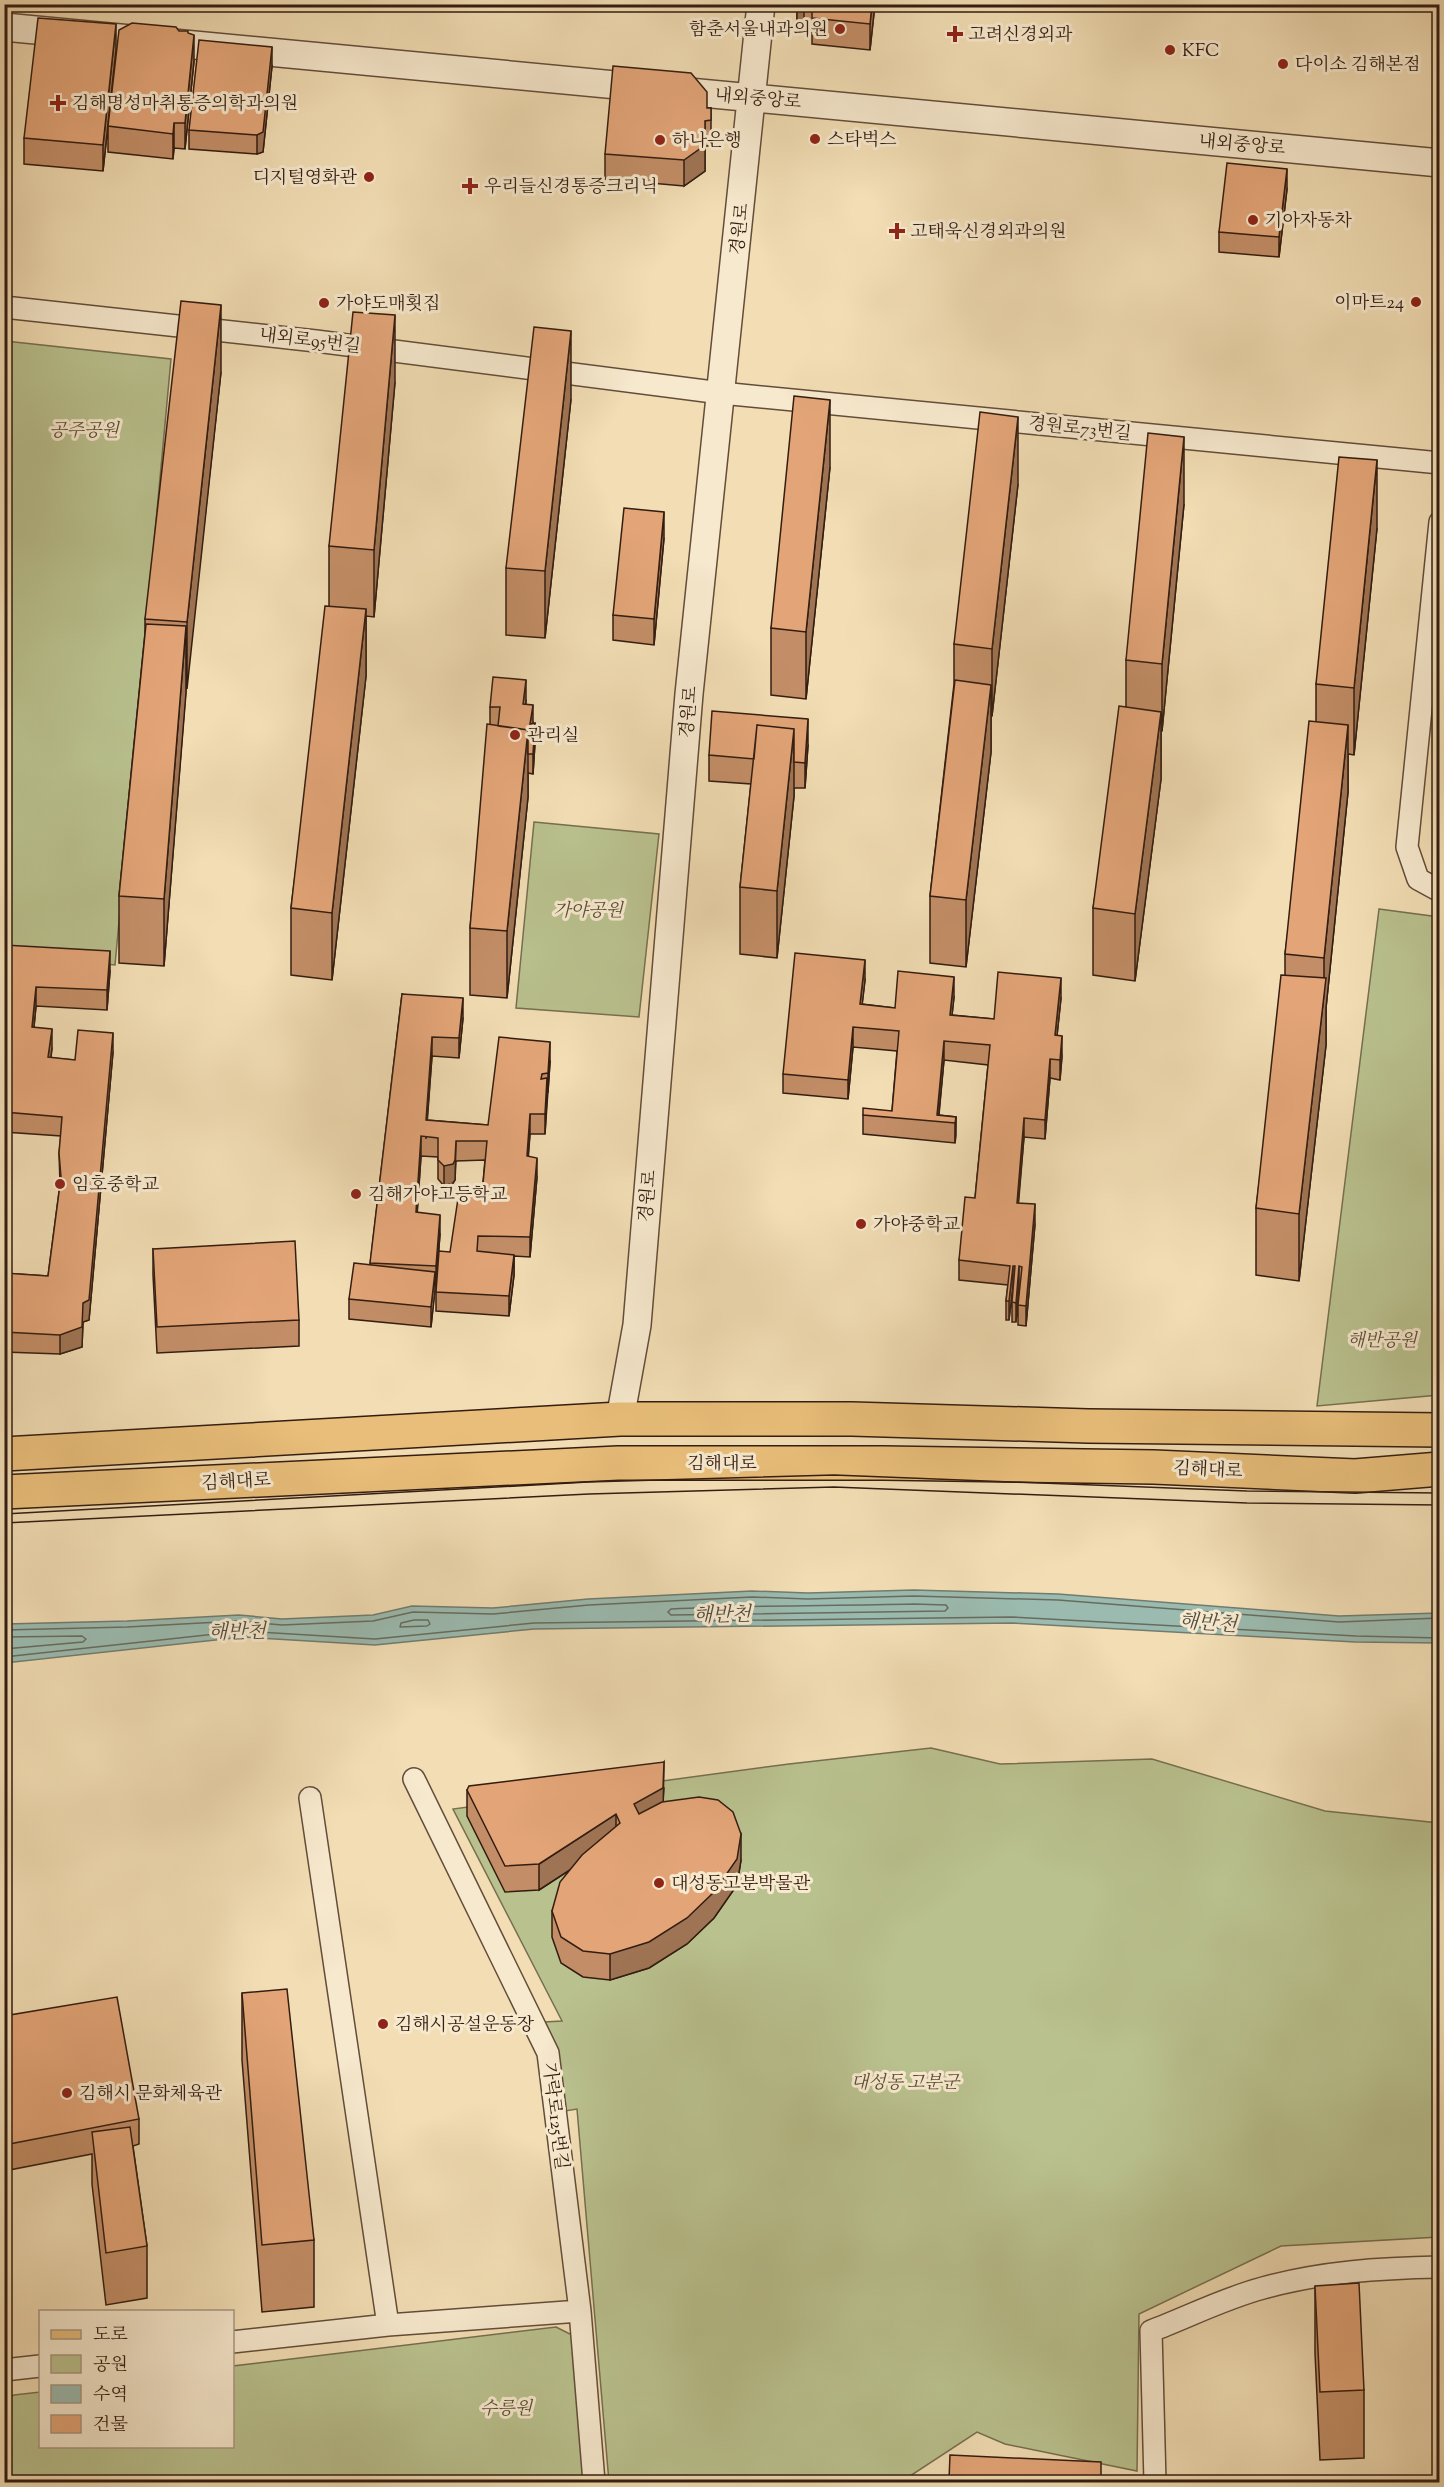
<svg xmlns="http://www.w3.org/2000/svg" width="1444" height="2487" font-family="'Sorts Mill Goudy','Noto Serif KR',serif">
<rect width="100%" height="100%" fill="#f2ddb4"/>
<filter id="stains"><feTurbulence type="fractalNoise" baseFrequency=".00333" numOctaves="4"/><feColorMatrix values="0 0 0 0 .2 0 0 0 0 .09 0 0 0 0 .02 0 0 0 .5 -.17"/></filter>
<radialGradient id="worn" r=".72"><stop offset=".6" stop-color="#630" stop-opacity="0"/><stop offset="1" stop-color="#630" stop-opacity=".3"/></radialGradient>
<path fill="#b9c18e" stroke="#766f50" stroke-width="1.5" d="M5 341 171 359 115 965 5 954Z
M534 822 659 834 639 1017 516 1008Z
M1379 909 1439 917V1395L1317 1406Z
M931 1748 1000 1764 1152 1759 1325 1811 1439 1823V2237L1281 2246 1139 2314 1137 2471 1005 2444 977 2432 901 2482H609L577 2109 565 2111 544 2022 562 2021 453 1809 789 1764Z
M556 2327 572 2335 586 2482H5V2399L14 2395 40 2392V2446H232L233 2366Z"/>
<path fill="#9bbbb0" stroke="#717c70" stroke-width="1.5" d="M914 1590 1058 1594 1339 1616 1439 1613V1643L1355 1642 1012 1623 534 1629 375 1645 243 1637 5 1663V1624L127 1621 239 1615 282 1619 373 1615 412 1606 493 1608 588 1599 752 1591 808 1593Z"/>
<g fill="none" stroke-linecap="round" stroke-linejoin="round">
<path stroke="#676c60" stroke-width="1.5" d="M914 1604 946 1605 948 1608 945 1611 671 1615 668 1612 671 1609C752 1605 833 1606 914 1604Z
M414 1620H428L430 1624 427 1626 400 1627 401 1623Z
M4 1630 127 1627 238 1621 282 1625 373 1621 413 1612 493 1614 589 1605 752 1597 808 1599 914 1596 1058 1600 1339 1622 1440 1618
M4 1637 82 1636 86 1639 83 1642 4 1649
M4 1657 243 1631 375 1639 534 1623 1012 1617 1356 1636 1440 1638"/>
<defs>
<path id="minor" d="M4 307 316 341 721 393 1440 463
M1440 522 1407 847 1418 879 1440 891
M414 1779 548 2053 580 2311 594 2482
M310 1798 388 2325
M232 2342 388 2325 580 2311
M4 2370 40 2366
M1155 2482 1151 2331C1188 2317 1225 2298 1263 2288 1320 2272 1380 2268 1440 2267"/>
<path id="tertiary" d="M4 27 1440 163
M620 1419 637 1325 689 694 761 4"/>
<path id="primary" d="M4 1454 620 1419H852L1088 1426 1440 1430
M4 1492 618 1463H883L1154 1467 1355 1476 1440 1469"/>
</defs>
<use href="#minor" stroke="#634d3a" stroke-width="24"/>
<use href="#tertiary" stroke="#634d3a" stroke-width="30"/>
<use href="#primary" stroke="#331d11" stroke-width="36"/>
<use href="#minor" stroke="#f7e9ce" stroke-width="21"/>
<use href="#tertiary" stroke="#f7e9ce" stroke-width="27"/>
<use href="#primary" stroke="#e9be7a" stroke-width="33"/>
<path stroke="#331d11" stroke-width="1.5" d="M4 1514 588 1482 834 1475 1247 1491 1440 1493
M4 1523 589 1494 834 1487 1247 1503 1440 1505"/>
</g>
<path fill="#c38e67" stroke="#331d11" stroke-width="1.5" d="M411 4H485V9Z
M797 4H875L870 50 812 44V32L805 27 804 21 797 22Z
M116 50 103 171 24 164V138Z
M194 61 185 149 174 148 173 159 108 152V126Z
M272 66 263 152 257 154 189 149V130Z
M707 108H711V146H705V171L684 186 605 179V154Z
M1287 189 1279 257 1219 252V232Z
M221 372 186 689 164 966 119 963V896L145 633V619Z
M395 382 374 617 366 616V676L332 980 291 975V908L329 606V546Z
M571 399 545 638 506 635V568Z
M830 467 806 699 771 695V628Z
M1018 484 992 716H991V752L966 967 930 963V896L954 684V644Z
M1184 504 1162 731H1161V779L1135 981 1093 975V908L1126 707V660Z
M1377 528 1354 755 1348 754V792L1326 1008V1045L1299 1281 1256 1275V1208L1285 975V954L1316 721V684Z
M664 538 654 645 613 640V615Z
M526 700V704L533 723 535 743 533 774 528 773V797L507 998 470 995V928L490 725V707Z
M808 745 805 788H794V796L777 958 740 954V887L751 784 709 781V755Z
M4 945 110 971 107 1010 36 1006 34 1027 52 1048 51 1058 75 1060 113 1052 89 1320 83 1322 82 1347 60 1354 4 1352V1273L48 1276 60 1184 59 1153 61 1136 4 1132Z
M865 980 862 1004 895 1008 954 997 952 1015 994 1019 1061 998 1057 1035 1062 1056 1060 1080 1050 1078 1045 1139 1024 1137 1018 1203 1035 1224 1026 1326 1018 1325V1305L1020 1286H1019L1016 1322H1012V1302L1013 1285 1009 1320H1006V1301L1008 1285 959 1280V1260L975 1198 988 1065 944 1060 939 1115 956 1117 955 1143 863 1134V1115L892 1111 897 1051 853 1047 848 1099 783 1093V1074Z
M402 994 463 1018 459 1058 432 1056 427 1120 488 1125 550 1062 545 1134H530L528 1156 537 1177 530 1257 514 1256V1275L509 1316 436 1311V1292L450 1252 482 1194 485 1160 456 1161 455 1180 453 1183 444 1186 438 1179V1157L421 1156 417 1213 440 1234 436 1286H435L431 1327 349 1319V1299L370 1265Z
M153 1249 299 1320V1346L157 1353 153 1275Z
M664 1788 663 1802 741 1860 737 1885 714 1918 687 1944 649 1968 610 1980 583 1977 561 1963 552 1937V1911L571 1869 539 1890 505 1892 467 1816V1790Z
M242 1993 314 2240V2307L262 2312 242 2060Z
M4 2016 139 2119V2144L133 2146 147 2246V2298L106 2305 92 2184V2154L4 2171Z
M4 2232 10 2272V2325H4Z
M1315 2286 1364 2390V2458L1320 2460 1315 2353Z"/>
<path fill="#9f7454" stroke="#331d11" stroke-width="1.5" d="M797 4H804V21L797 22Z
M872 4H875L870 50V24Z
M116 24V50L103 171V145Z
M194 35V61L185 149V123Z
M272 47V66L263 152 257 154V135Z
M705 121V171L684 186V160Z
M174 123V148L173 159V134Z
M1287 169V189L1279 257V237Z
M221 305V372L187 689V622Z
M395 315V382L374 617V550Z
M571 331V399L545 638V571Z
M830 400V467L806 699V632Z
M1018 417V484L992 716V649Z
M1184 437V504L1162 731V664Z
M1377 460V528L1354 755V688Z
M664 512V538L654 645V619Z
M366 609V676L332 980V913Z
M186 626V693L164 966V899Z
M526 680V700L523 724V704Z
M991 685V752L966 967V900Z
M533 705V724H530Z
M1161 712V779L1135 981V914Z
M808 719V745L805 788V763Z
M535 723V743L533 774V754Z
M1348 725V792L1326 1008V1045L1299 1281V1214L1324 994V958Z
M794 729V796L777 958V891Z
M528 730V797L507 998V931Z
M110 951V971L107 1010V990Z
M865 960V980L860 1024V1004Z
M954 977V997L950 1034V1015Z
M1061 978V998L1055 1055V1035Z
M36 987V1006L32 1047V1027Z
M463 998V1018L459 1058V1038Z
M853 1027V1047L848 1099V1080Z
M52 1029V1048L48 1077V1057Z
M113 1033V1052L89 1320 83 1322 82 1347 60 1354V1335L83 1303Z
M1062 1036V1056L1060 1080V1060Z
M432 1037V1056L426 1139V1120Z
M944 1041V1060L938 1122 937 1115Z
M550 1042V1062L548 1093V1073Z
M1050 1059V1078L1045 1139V1120Z
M547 1078V1097L545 1134V1114Z
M530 1114V1134L527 1176V1156Z
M956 1117V1136L955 1143V1123Z
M1024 1118V1137L1017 1222V1203Z
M421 1136V1156L416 1232V1212Z
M456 1141 455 1180 453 1183 444 1186V1166Z
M537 1158V1177L530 1257V1237Z
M1035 1204V1224L1026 1326V1306Z
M440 1215V1234L436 1286V1266Z
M514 1255V1275L509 1316V1296Z
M1013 1266V1285L1009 1320V1301Z
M1019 1266V1286L1016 1322V1303Z
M435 1272V1291L431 1327V1307Z
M664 1762 663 1814 634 1830V1804Z
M616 1814V1840L539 1890V1864Z
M741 1834V1860L737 1885 714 1918 687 1944 649 1968 610 1980V1954Z"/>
<path fill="#e3a578" stroke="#331d11" stroke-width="1.5" d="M809 4H872L870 24 812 18V7Z
M38 18 116 24 103 145 24 138Z
M132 23 176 27 179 31H188V33L194 35 185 123H174L173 134 108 126 119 30Z
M199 40 272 47 263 132 257 135 189 130Z
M613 66 691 73 707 92V108H711V120L705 121V145L684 160 605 154Z
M1227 163 1287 169 1279 237 1219 232Z
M181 301 221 305 187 622 145 619Z
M353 312 395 315 374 550 329 546Z
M534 327 571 331 545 571 506 568Z
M794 396 830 400 806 632 771 628Z
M980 412 1018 417 992 649 954 644Z
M1148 433 1184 437 1162 664 1126 660Z
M1339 457 1377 460 1354 688 1316 684Z
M624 508 664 512 654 619 613 615Z
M325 606 366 609 332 913 291 908Z
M146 624 186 626 164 899 119 896Z
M493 677 526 680 523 704 533 705 530 724 535 723 533 754H528V730L498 726 500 707H490Z
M955 680 991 685 966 900 930 896Z
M1119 706 1161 712 1135 914 1093 908Z
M712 711 808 719 805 763 794 762V729L757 725 754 759 709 755Z
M1309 721 1348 725 1324 958 1285 954Z
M487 724 528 730 507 931 470 928Z
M757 725 794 729 777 891 740 887Z
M4 945 110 951 107 990 36 987 32 1027 52 1029 48 1057 75 1060 78 1030 113 1033 89 1300 83 1303 82 1327 60 1335 4 1332V1273L48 1276 61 1177 59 1153 62 1117 4 1112Z
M795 953 865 960 860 1004 895 1008 898 971 954 977 950 1015 994 1019 998 972 1061 978 1055 1035 1062 1036 1060 1060 1050 1059 1045 1120 1024 1118 1017 1203 1035 1204 1026 1306 1018 1305 1022 1267 1019 1266 1016 1303 1012 1302 1015 1266H1013L1009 1301H1006L1010 1266 959 1260 965 1197 975 1198 990 1045 944 1041 937 1115 956 1117 955 1123 863 1115V1108L892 1111 899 1031 853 1027 848 1080 783 1074Z
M1281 975 1326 978 1299 1214 1256 1208Z
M402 994 463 998 459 1038 432 1037 426 1120 488 1125 499 1037 550 1042 548 1073 542 1074 541 1079 547 1078 545 1114H530L527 1156 537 1158 530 1237 478 1236 477 1251 514 1255 509 1296 436 1292 439 1251 450 1252 459 1192 482 1194 487 1141H456L455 1160 453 1164 444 1166 438 1160V1138L421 1136 416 1212 440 1215 436 1266 370 1263Z
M295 1241 299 1320 157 1327 153 1249Z
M354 1263 435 1272 431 1307 349 1299Z
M664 1762 663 1788 634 1804 639 1814 662 1802 699 1797 718 1800 733 1812 741 1834 737 1859 714 1892 687 1918 649 1942 610 1954 583 1951 561 1937 552 1911 560 1882 582 1855 620 1823 616 1814 539 1864 505 1866 467 1790 469 1786Z
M287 1989 314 2240 262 2245 242 1993Z
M117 1997 139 2119 4 2145V2016Z
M130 2127 147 2246 106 2253 92 2132Z
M4 2232 10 2272 4 2273Z
M1359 2283 1364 2390 1320 2392 1315 2286Z
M950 2455 1101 2462V2482H894V2481L949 2480Z"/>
<g fill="#8f2418" stroke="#f7e9ce" stroke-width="2">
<circle cx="840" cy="29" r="6"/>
<path d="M952 25h6v6h6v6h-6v6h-6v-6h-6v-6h6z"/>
<circle cx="1170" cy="50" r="6"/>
<circle cx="1283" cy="64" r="6"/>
<path d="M55 94h6v6h6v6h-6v6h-6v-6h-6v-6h6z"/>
<circle cx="815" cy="139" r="6"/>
<circle cx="660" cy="140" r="6"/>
<circle cx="369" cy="177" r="6"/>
<path d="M467 177h6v6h6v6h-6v6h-6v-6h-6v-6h6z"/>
<circle cx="1253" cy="220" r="6"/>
<path d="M894 222h6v6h6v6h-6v6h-6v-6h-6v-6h6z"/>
<circle cx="1416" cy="302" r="6"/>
<circle cx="324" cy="303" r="6"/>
<circle cx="515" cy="735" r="6"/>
<circle cx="60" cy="1184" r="6"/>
<circle cx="356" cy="1194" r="6"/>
<circle cx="861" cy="1224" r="6"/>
<circle cx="659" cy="1883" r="6"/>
<circle cx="383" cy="2024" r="6"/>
<circle cx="67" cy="2093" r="6"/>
</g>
<g text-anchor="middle" stroke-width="6" stroke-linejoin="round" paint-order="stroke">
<g font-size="18" fill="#331d11" stroke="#f7e9ce" text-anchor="start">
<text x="828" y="35" text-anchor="end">함춘서울내과의원</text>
<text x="968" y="40">고려신경외과</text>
<text x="1182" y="56">KFC</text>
<text x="1295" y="70">다이소 김해본점</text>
<text x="72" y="109">김해명성마취통증의학과의원</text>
<text x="827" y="145">스타벅스</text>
<text x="672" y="146">하나은행</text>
<text x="357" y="183" text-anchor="end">디지털영화관</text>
<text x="484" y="192">우리들신경통증크리닉</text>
<text x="1265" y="226">기아자동차</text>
<text x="910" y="237">고태욱신경외과의원</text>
<text x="1404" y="308" text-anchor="end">이마트24</text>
<text x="336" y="309">가야도매횟집</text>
<text x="527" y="741">관리실</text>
<text x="72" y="1190">임호중학교</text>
<text x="368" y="1200">김해가야고등학교</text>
<text x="873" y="1230">가야중학교</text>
<text x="671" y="1889">대성동고분박물관</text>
<text x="395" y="2030">김해시공설운동장</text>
<text x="79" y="2099">김해시 문화체육관</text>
</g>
<g font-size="18" fill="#331d11" stroke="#f7e9ce">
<text transform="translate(758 98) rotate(5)" y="6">내외중앙로</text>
<text transform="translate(1242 144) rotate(5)" y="6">내외중앙로</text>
<text transform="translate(739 229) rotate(-84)" y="6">경원로</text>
<text transform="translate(310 340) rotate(7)" y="6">내외로95번길</text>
<text transform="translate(1080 428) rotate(6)" y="6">경원로73번길</text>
<text transform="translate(688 712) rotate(-85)" y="6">경원로</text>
<text transform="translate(647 1196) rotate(-85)" y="6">경원로</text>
<text x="722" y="1469">김해대로</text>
<text transform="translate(1208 1469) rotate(3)" y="6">김해대로</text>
<text transform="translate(236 1481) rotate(-3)" y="6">김해대로</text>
<text transform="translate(556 2116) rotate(83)" y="6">가락로125번길</text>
</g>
<g font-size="18" font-style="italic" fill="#5b4e36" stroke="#f7e9ce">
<text x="84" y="436">공주공원</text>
<text x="588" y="916">가야공원</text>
<text x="1382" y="1346">해반공원</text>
<text x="905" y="2088">대성동 고분군</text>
<text x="506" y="2414">수릉원</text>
</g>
<g font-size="20" font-style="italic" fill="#524c41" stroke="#f7e9ce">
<text transform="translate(722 1614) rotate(-1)" y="7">해반천</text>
<text transform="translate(1208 1622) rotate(4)" y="7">해반천</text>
<text transform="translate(237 1631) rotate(-1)" y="7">해반천</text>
</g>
</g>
<rect width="1444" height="2487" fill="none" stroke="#f2ddb4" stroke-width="24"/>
<rect x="6" y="6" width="1432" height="2475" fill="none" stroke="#331d11" stroke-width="3"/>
<rect x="12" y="12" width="1420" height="2463" fill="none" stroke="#331d11" stroke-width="1.5"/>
<rect x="39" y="2310" width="195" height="138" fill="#f7e9ce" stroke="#a99782" stroke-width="1.5"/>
<rect x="51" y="2330" width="30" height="9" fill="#e9be7a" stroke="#a99782" stroke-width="1.5"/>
<text x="93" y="2340" font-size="18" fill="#331d11">도로</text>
<rect x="51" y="2355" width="30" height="18" fill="#b9c18e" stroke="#a99782" stroke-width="1.5"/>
<text x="93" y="2370" font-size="18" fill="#331d11">공원</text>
<rect x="51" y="2385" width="30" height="18" fill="#9bbbb0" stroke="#a99782" stroke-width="1.5"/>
<text x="93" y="2400" font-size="18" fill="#331d11">수역</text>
<rect x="51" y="2415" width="30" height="18" fill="#e3a578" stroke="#a99782" stroke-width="1.5"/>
<text x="93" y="2430" font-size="18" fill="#331d11">건물</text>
<rect width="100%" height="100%" filter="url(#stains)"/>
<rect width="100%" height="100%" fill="url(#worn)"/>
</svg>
